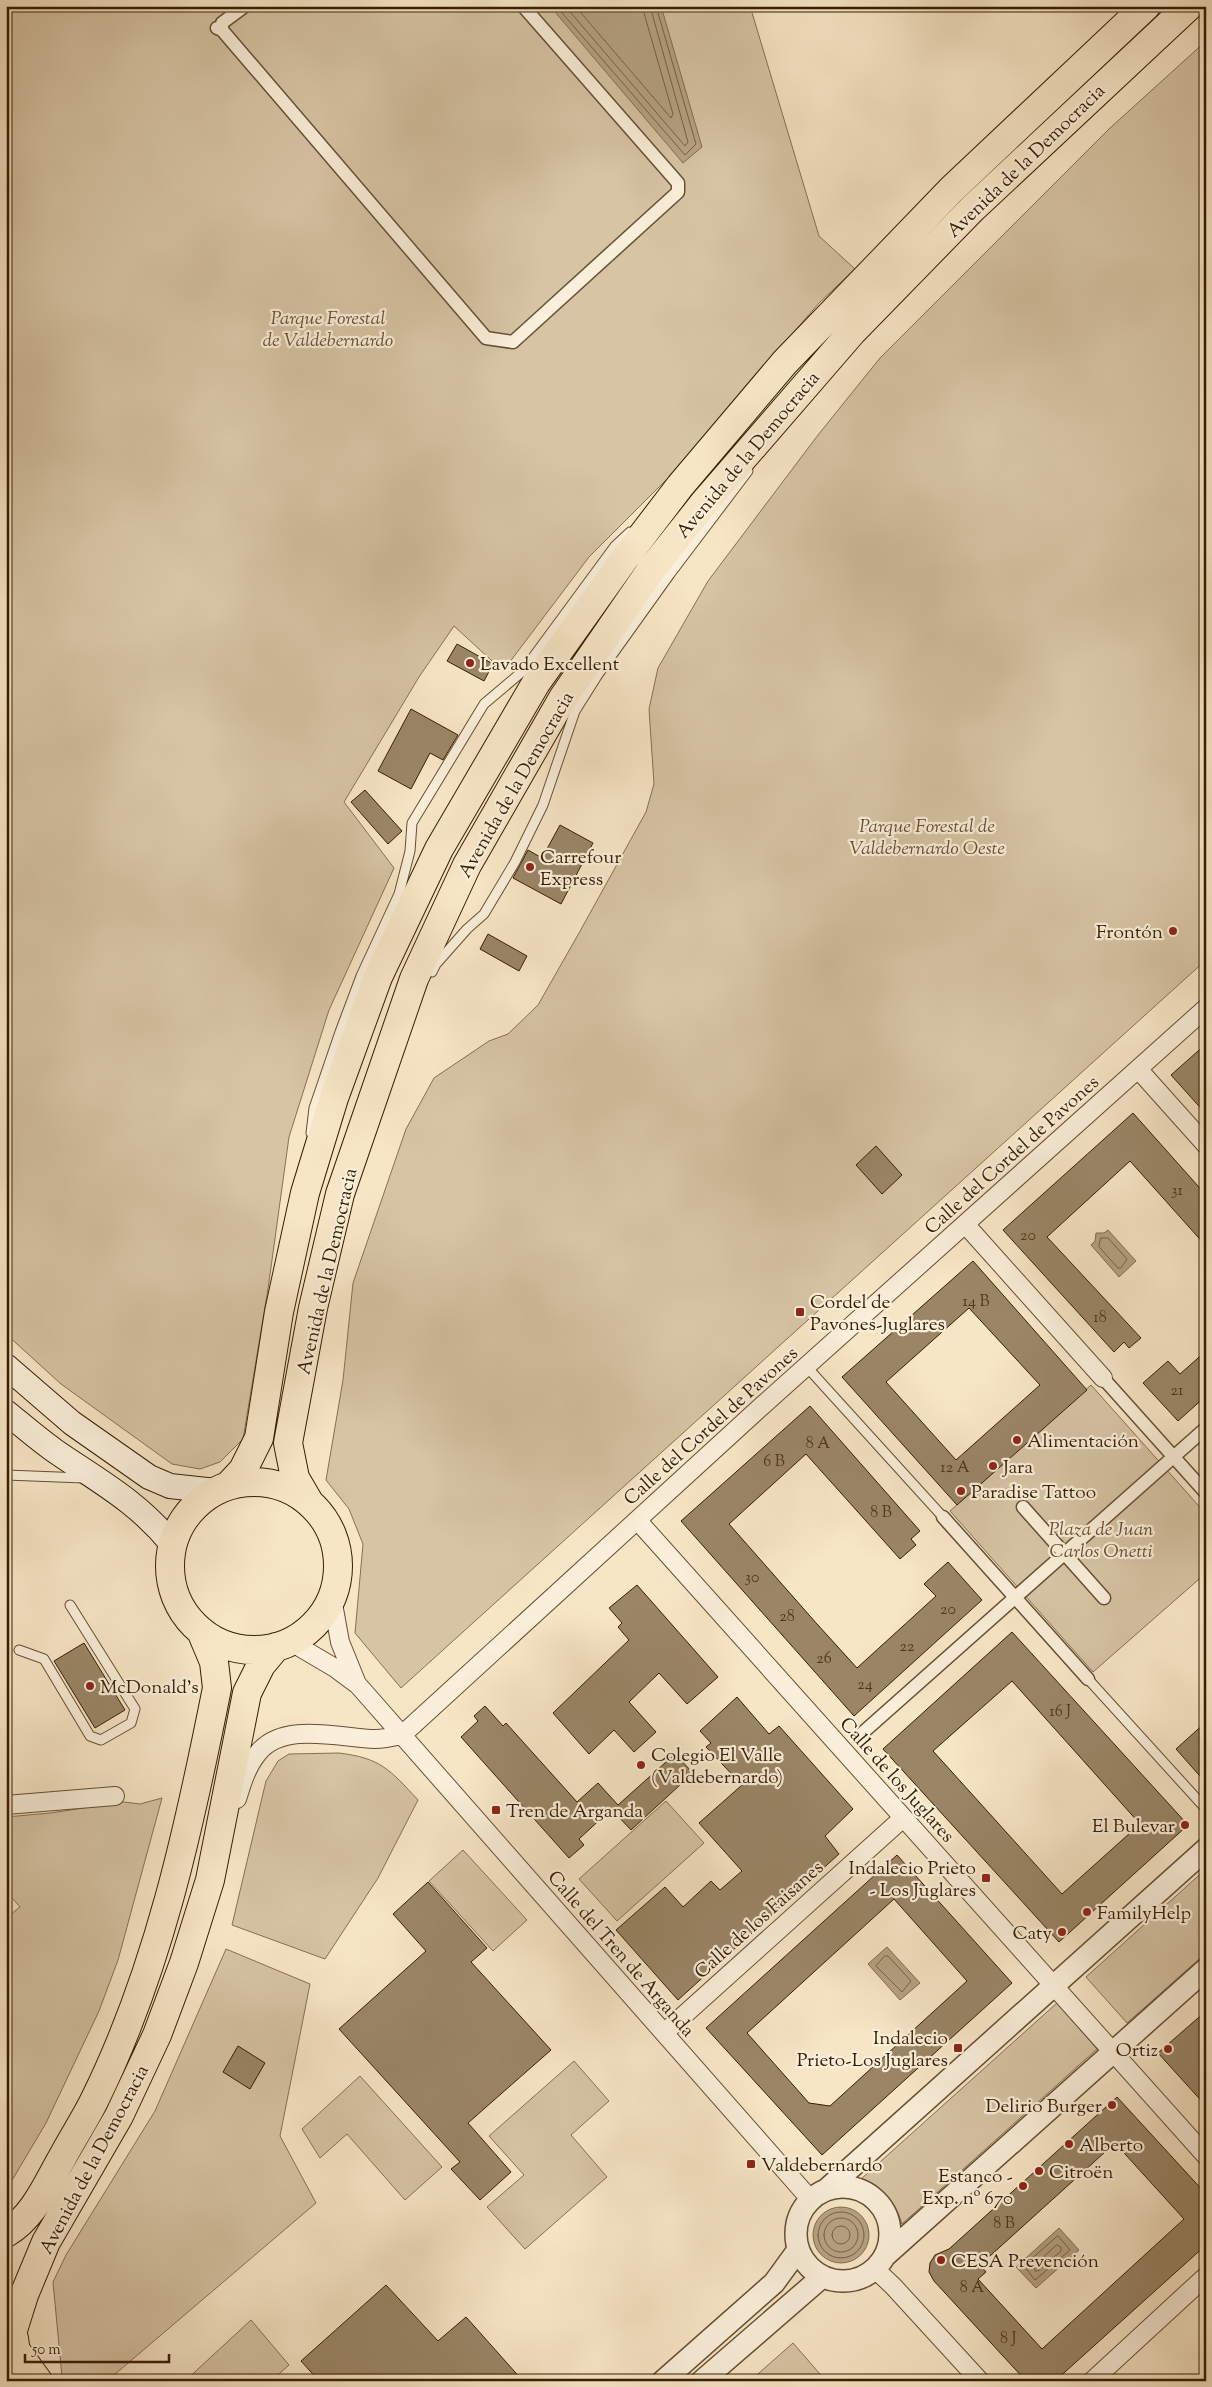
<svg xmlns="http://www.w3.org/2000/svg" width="1212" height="2387" font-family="'Sorts Mill Goudy',serif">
<rect width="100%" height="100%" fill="#f7e6c6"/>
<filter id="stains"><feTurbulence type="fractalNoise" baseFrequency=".004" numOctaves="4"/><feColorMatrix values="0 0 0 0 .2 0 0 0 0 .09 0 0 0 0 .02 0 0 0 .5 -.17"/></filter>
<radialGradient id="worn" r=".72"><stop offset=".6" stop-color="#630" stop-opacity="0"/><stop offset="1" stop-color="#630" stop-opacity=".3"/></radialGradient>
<path fill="#d6c4a4" stroke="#867052" d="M6 6H750L819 236 855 269 819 303 669 477 589 557 503 671 454 626 419 677 344 802 394 868 329 1010 289 1137 268 1289 243 1439 220 1462 200 1469 172 1464 61 1384 6 1334Z
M1206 41V960L401 1688 355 1633 363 1544 349 1509 326 1480 343 1380 353 1283 406 1129 434 1078 489 1041 508 1034 538 1005 579 933 646 812 654 784 649 709 658 668 708 581 818 435 880 358 1109 129Z
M1091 1385 1206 1514V1573L1093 1672 950 1511Z
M339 1753C381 1758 390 1770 418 1800L378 1878 325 1959 232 1925 266 1781 278 1761 289 1754Z
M162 1798 118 1960 99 2011 46 2123 11 2182 10 2200 6 2205V1918L20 1907 6 1891V1817L50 1813 124 1802 140 1804Z
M666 1801 704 1843 617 1921 579 1879Z
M463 1850 527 1920 493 1951 429 1881Z
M1206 1869V1953L1127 2023 1086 1977Z
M226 1949 310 1984 280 2136 316 2203 107 2381H67L62 2377 53 2282 66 2255 155 2111Z
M1057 2003 1097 2049 902 2224C895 2201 884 2189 861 2179Z
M574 2061 609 2101 571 2135 607 2177 525 2249 487 2207 524 2175 489 2136Z
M360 2076 442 2167 405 2200 347 2134 320 2158 302 2129Z
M251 2320 289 2365 271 2381H185Z
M793 2343 826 2381H750Z"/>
<path fill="#b5a283" stroke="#826d4f" d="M550 6H661L702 147 683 163Z
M1108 1230 1136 1261 1119 1277 1091 1245 1095 1241 1096 1233H1104Z
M887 1947 920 1983 900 2000 868 1964Z
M813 2235a28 28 0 1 1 56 0a28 28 0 1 1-56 0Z
M1059 2228 1079 2250 1036 2288 1016 2267Z"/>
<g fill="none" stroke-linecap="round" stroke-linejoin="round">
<path stroke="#766042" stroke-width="1" d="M556 6 685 155 696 144 656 6
M565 6 685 146 688 142 650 6
M575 6 671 118 673 114 642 6
M1101 1238H1108L1127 1259 1121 1268H1118L1099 1247Z
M885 1956H888L911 1981 902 1992 876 1966Z
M818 2235a23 23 0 1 1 46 0a23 23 0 1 1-46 0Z
M824 2235a17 17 0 1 1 34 0a17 17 0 1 1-34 0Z
M832 2235a9 9 0 1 1 18 0a9 9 0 1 1-18 0Z
M1058 2236 1070 2250 1035 2280 1024 2266Z
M1057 2245 1061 2247V2251L1038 2271H1035L1034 2266Z"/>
</g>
<path fill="#9a8667" stroke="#361d00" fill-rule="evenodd" d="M457 644 493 664 484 681 447 661Z
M411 709 458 735 443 760 430 753 411 789 378 771Z
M365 790 402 831 388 844 351 802Z
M560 825 593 843 561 904 513 878 528 850 542 858Z
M488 934 527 956 519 971 480 949Z
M1206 1044V1114L1171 1075Z
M1133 1113 1206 1195V1246L1130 1161 1047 1237 1141 1338 1129 1348 1124 1342 1114 1352 1003 1230Z
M876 1146 902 1175 882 1194 856 1165Z
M973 1261 1087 1390 957 1505 842 1377ZM969 1308 1040 1385 956 1460 886 1382Z
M1206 1351V1396L1178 1421 1143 1383 1168 1361 1180 1374Z
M810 1406 920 1531 911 1539 916 1545 900 1559 806 1454 729 1524 817 1624 857 1668 936 1596 924 1584 948 1562 982 1600 854 1716 681 1521Z
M637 1585 718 1677 687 1704 659 1673 629 1702 656 1732 634 1752 614 1730 589 1754 553 1713 629 1640 618 1627 622 1623 609 1608Z
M1012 1632 1188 1825 1059 1942 883 1749ZM1012 1681 1140 1824 1062 1894 933 1751Z
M84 1643 125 1710 95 1728 54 1661Z
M737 1697 769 1734 779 1726 853 1809 825 1836 839 1854 678 2000 616 1930 665 1887 683 1907 711 1881 720 1890 742 1871 699 1823 742 1785 706 1747 711 1743 700 1731Z
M485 1706 503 1726 506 1723 577 1802 598 1783 618 1805 675 1754 693 1773 631 1830 615 1813 610 1818 606 1814 579 1839 584 1845 569 1858 461 1737 478 1721 474 1716Z
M1206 1722V1783L1176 1749Z
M897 1855 1012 1983 822 2155 706 2028ZM894 1899 967 1981 830 2106 809 2103 747 2033Z
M428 1882 487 1948 471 1962 551 2050 468 2123 511 2172 480 2200 451 2169 460 2162 339 2029 426 1951 393 1914Z
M1206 2011V2106L1158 2053Z
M238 2046 265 2063 250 2089 223 2072Z
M1117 2097 1206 2194V2245L1055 2381H1026L934 2281 929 2272 930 2263 935 2255 949 2249ZM1115 2143 1184 2219 1042 2349 978 2279 986 2272 980 2265Z
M386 2285 438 2341 466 2317 523 2381H319L301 2361Z"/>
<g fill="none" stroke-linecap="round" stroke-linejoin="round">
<defs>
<path id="service" d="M432 972 436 964 467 929 484 914 515 862 543 805 575 711 597 676 670 574 748 471
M311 1133 314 1108 340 1032 361 976 399 894 410 851 412 823 484 704 523 671 615 546 630 532
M806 1366 943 1517
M6 1475 83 1478
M19 1650 44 1659 90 1736 101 1740 131 1723 135 1709 70 1605
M1088 1679 1206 1809"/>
<path id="pedestrian" d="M217 28 222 30 486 338 513 342 678 192V183L523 6
M222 30V23L245 6
M1103 1378 1206 1493
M1023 1507 1104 1598
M943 1517 1088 1679
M859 1736 1206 1428"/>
<path id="minor" d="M1138 1069 1206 1145
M965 1224 1103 1378
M638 1521 1206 2156
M332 1598 340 1642 357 1684
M291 1642 335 1668 358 1685 810 2199
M402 1735 763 1405 1206 1008
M237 1799C242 1783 247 1766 258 1753 283 1721 340 1738 375 1739 384 1739 393 1737 402 1735
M6 1805 115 1796
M664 2033 903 1818
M875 2269 893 2286 980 2381
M1092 2381 1206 2276"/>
<path id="tertiary" d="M796 2234a47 47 0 1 1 94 0a47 47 0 1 1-94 0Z
M826 2190 1206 1849
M886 2255 1206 1969
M663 2381 774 2283 798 2250
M702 2381 822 2277"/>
<path id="secondary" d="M6 1366 72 1423 149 1477 170 1486 216 1491
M6 1412C22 1425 38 1439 55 1451 100 1482 137 1501 172 1544"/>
<path id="primary" d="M170 1566a84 84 0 1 1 168 0a84 84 0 1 1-168 0Z
M229 1485 243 1470 259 1438 279 1312 305 1193 334 1098 378 977 439 849 536 683 625 558 680 486 785 362 952 189 1146 6
M309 1502 295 1478 288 1443 313 1308 340 1194 414 979 467 865 563 698 651 570 704 503 852 332 972 209 1189 6
M6 2233C34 2217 47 2184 62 2158 72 2139 84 2121 94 2101 158 1972 189 1829 217 1688L214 1662 201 1631
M6 2315C17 2338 17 2356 14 2381
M13 2330 24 2295 46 2242 119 2116 157 2035 184 1963 210 1880 247 1693 261 1665 276 1647
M17 2352 38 2381"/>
</defs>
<use href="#service" stroke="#664f32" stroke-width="11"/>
<use href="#pedestrian" stroke="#664f32" stroke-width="15"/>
<use href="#minor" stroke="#664f32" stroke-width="20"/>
<use href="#tertiary" stroke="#664f32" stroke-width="24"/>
<use href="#secondary" stroke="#361d00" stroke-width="26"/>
<use href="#primary" stroke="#361d00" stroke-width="30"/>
<use href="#service" stroke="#faefda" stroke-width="9"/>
<use href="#pedestrian" stroke="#faefda" stroke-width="12"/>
<use href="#minor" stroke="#faefda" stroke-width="18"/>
<use href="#tertiary" stroke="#faefda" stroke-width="21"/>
<use href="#secondary" stroke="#faefda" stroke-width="24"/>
<use href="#primary" stroke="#f7e6c6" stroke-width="28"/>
</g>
<g fill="#8f2418" stroke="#faefda" stroke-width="2">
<circle cx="470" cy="663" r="5"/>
<circle cx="530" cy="867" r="5"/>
<circle cx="1173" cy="931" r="5"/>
<rect x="795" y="1307" width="10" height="10" rx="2.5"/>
<circle cx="1017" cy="1440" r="5"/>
<circle cx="993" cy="1466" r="5"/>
<circle cx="961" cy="1491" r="5"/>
<circle cx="90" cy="1686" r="5"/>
<circle cx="641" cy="1765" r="5"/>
<rect x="491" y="1805" width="10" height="10" rx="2.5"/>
<circle cx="1185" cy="1825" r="5"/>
<rect x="981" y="1873" width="10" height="10" rx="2.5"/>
<circle cx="1087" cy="1912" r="5"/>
<circle cx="1062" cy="1932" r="5"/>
<rect x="953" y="2043" width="10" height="10" rx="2.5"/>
<circle cx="1168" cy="2049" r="5"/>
<circle cx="1112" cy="2105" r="5"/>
<circle cx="1069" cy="2144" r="5"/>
<rect x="746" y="2159" width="10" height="10" rx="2.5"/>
<circle cx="1039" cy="2171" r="5"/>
<circle cx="1023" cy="2186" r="5"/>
<circle cx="941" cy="2260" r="5"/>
</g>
<g text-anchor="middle" stroke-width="4.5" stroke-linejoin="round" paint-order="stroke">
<g font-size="16" fill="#4f371a">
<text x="1177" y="1195">31</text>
<text x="1028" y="1240">20</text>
<text x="976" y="1306">14 B</text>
<text x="1100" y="1322">18</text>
<text x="1177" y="1395">21</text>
<text x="818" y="1448">8 A</text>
<text x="774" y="1466">6 B</text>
<text x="955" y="1472">12 A</text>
<text x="881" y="1517">8 B</text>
<text x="752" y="1582">30</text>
<text x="948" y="1614">20</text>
<text x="787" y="1621">28</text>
<text x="907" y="1651">22</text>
<text x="824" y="1663">26</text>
<text x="865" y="1689">24</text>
<text x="1060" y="1716">16 J</text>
<text x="1004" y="2228">8 B</text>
<text x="972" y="2292">8 A</text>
<text x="1008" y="2343">8 J</text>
</g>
<g font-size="19" fill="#361d00" stroke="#faefda">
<text transform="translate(1025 160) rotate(-44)" y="7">Avenida de la Democracia</text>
<text transform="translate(747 454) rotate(-50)" y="7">Avenida de la Democracia</text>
<text transform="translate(515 784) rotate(-60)" y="7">Avenida de la Democracia</text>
<text transform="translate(1011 1154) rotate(-42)" y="7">Calle del Cordel de Pavones</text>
<text transform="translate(326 1271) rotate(-77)" y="7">Avenida de la Democracia</text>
<text transform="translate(710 1425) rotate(-42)" y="7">Calle del Cordel de Pavones</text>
<text transform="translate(898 1779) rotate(48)" y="7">Calle de los Juglares</text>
<text transform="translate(758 1919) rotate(-42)" y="7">Calle de los Faisanes</text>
<text transform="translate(622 1953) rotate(49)" y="7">Calle del Tren de Arganda</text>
<text transform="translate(93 2159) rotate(-62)" y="7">Avenida de la Democracia</text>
</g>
<g font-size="19" font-style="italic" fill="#664f31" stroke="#faefda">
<text x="328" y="324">Parque Forestal<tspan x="328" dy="22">de Valdebernardo</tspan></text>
<text x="927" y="832">Parque Forestal de<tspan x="927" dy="22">Valdebernardo Oeste</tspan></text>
<text x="1101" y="1535">Plaza de Juan<tspan x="1101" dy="22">Carlos Onetti</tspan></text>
</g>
<g font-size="19" fill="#361d00" stroke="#faefda" text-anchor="start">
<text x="480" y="670">Lavado Excellent</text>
<text x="540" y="863">Carrefour<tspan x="540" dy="22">Express</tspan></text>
<text x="1163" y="938" text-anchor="end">Frontón</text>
<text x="810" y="1308">Cordel de<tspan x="810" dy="22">Pavones-Juglares</tspan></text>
<text x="1027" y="1447">Alimentación</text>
<text x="1003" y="1473">Jara</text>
<text x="971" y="1498">Paradise Tattoo</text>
<text x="100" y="1693">McDonald's</text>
<text x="651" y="1761">Colegio El Valle<tspan x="651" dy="22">(Valdebernardo)</tspan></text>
<text x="506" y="1817">Tren de Arganda</text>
<text x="1175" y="1832" text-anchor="end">El Bulevar</text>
<text x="976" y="1874" text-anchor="end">Indalecio Prieto<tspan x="976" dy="22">- Los Juglares</tspan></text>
<text x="1097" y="1919">FamilyHelp</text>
<text x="1052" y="1939" text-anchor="end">Caty</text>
<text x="948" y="2044" text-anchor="end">Indalecio<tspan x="948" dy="22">Prieto-Los Juglares</tspan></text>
<text x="1158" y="2056" text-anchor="end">Ortiz</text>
<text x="1102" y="2112" text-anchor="end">Delirio Burger</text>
<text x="1079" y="2151">Alberto</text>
<text x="761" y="2171">Valdebernardo</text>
<text x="1049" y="2178">Citroën</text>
<text x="1013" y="2182" text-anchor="end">Estanco -<tspan x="1013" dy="22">Exp. nº 670</tspan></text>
<text x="951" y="2267">CESA Prevención</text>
</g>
</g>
<rect width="1212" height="2387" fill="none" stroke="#f7e6c6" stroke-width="25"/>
<rect x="8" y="8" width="1197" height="2372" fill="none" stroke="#361d00" stroke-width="2.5"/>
<rect x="12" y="12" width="1187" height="2362" fill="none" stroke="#361d00"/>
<path d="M25 2354v8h144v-8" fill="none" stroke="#361d00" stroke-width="2.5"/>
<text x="32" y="2354" font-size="15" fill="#361d00" stroke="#faefda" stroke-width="4" paint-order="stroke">50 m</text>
<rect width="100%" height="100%" filter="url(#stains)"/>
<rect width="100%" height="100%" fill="url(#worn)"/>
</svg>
